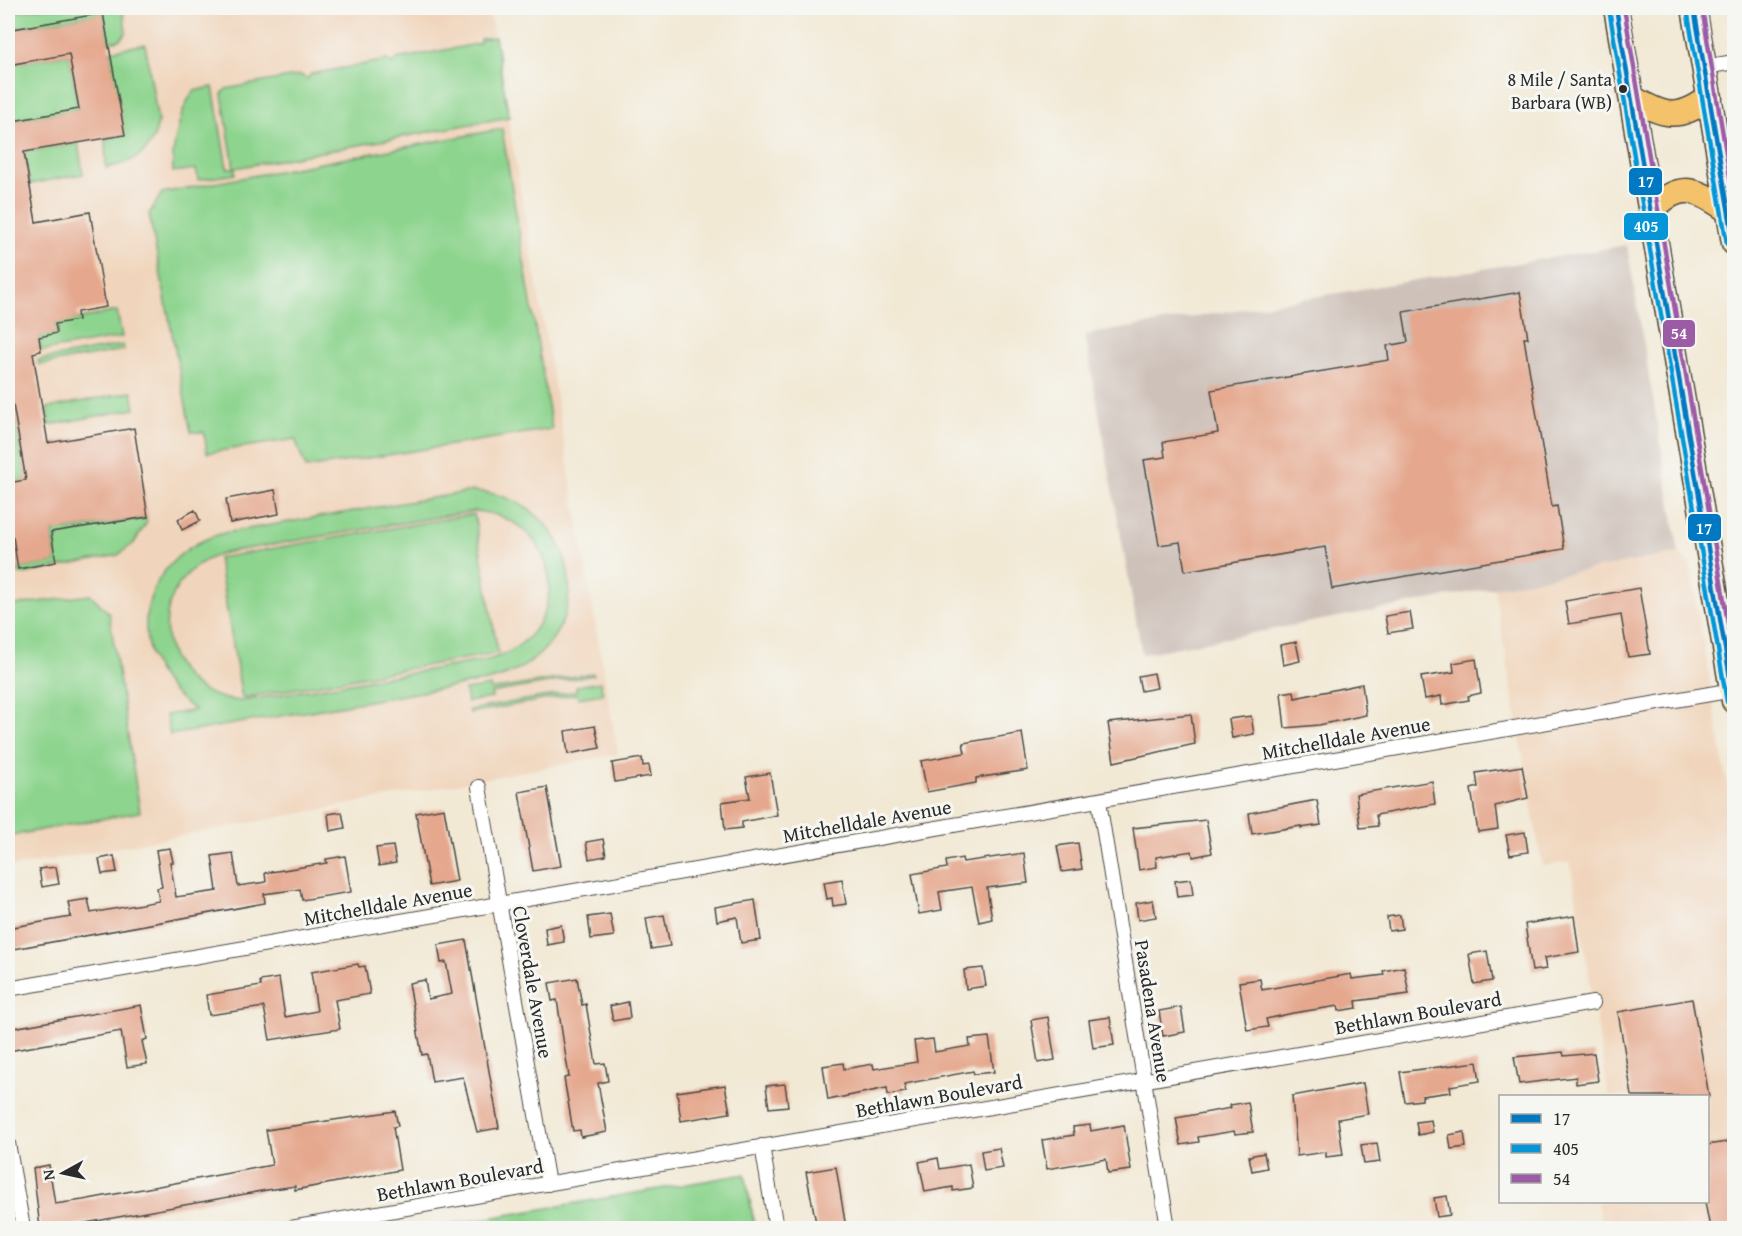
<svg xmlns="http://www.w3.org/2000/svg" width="1742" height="1236" font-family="'Gentium Book Plus',serif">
<rect width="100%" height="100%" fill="#f6f6f2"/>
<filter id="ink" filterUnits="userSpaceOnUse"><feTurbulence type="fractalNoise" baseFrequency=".0167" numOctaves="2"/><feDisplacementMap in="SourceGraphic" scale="12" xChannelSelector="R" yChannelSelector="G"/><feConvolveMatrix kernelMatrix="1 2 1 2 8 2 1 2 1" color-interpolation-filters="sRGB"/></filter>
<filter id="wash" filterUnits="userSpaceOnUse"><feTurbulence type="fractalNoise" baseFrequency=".008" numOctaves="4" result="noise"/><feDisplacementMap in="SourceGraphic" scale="24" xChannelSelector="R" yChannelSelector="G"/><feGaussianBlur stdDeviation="1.35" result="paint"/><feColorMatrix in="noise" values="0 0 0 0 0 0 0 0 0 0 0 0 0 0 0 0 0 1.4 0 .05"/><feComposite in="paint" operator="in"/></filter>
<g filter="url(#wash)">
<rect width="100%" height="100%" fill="#f2e9d5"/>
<path fill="#f0d5bc" d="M8 8H489L618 754 8 868Z
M1679 553 1690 564 1734 825V1228H1602L1597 1202H1708V1096H1609L1570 862 1542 866 1494 588Z"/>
<path fill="#cec1b9" d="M1627 245 1679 553 1142 654 1085 335Z"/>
<path fill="#8dd48e" stroke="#5c805c" stroke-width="1.5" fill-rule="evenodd" d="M38 8H123L126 33 119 40 108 42 103 13 8 30V13Z
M495 37 509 117 235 168V174L198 180 196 169 173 172C171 151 180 108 194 91L213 87 227 168H234L222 94 226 89 300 75 307 79 311 74 387 60 392 64 397 59 472 45 480 43V39Z
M145 44 158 121C154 152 134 163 106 168L105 139 124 135 110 51Z
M69 54 79 109 15 121 8 65Z
M502 129 552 429 306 468 295 439 207 453 204 432H191L149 214 162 193Z
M78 143 83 174 30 184 24 152Z
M117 311 122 337 41 351 39 337 56 333 55 324Z
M123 345 124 350 39 365 38 360Z
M8 376 26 480 8 483Z
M132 392 135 409 49 425 47 408Z
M473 491C590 499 605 650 491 680L170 735 166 715 195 710C117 659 136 556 224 533ZM474 511C566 517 577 636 488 660L242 701C150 696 138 574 228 552Z
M474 514 498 653 242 698 218 558Z
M146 518 147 522 134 543 118 555 20 575 18 569 56 562 53 532Z
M91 595 109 613 140 812 8 836V606Z
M593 673 594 675 491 693 492 698 467 702 465 690 490 686 491 690Z
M600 682 603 694 578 698 577 694 470 713 469 710 577 691 576 686Z
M745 1174 755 1228H431Z"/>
<g id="blocks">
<path fill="#e5a88e" d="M103 13 125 135 24 152 36 222 90 212 106 307 77 312 78 320 55 324 57 333 39 337 41 351 33 353 48 443 134 428 148 517 51 532 56 562 18 569 13 537 8 538V483L26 480 8 376V122L79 109 69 54 8 65V30Z
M1520 292 1528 338H1524L1552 507 1557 506 1564 549 1332 589 1325 547 1185 571 1180 542 1159 545 1144 460 1165 457 1163 442 1218 433 1211 390 1389 360 1387 346 1408 342 1403 312Z
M275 490 279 514 230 523 226 499Z
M195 510 200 521 182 530 178 519Z
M1639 588 1650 654 1628 657 1621 615 1569 624 1565 601Z
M1410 612 1413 629 1388 633 1385 616Z
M1296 642 1300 661 1283 665 1280 645Z
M1476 659 1481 693 1468 696 1469 700 1442 705 1441 696 1425 699 1421 677 1454 672 1453 663Z
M1154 673 1157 688 1141 691 1138 676Z
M1362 684 1366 715 1319 725 1285 728 1281 693 1294 691 1295 698Z
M1191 714 1195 744 1114 762 1108 723Z
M1251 716 1254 734 1232 738 1229 719Z
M595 726 600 748 568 754 565 731Z
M1022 733 1028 770 976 778V783L927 792 921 761 965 753 963 743Z
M642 758 643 766 649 765 651 776 615 782 612 763Z
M1522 766 1528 798 1495 806 1498 829 1478 832 1471 789 1478 787 1476 773Z
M770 773 777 815 742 822V828L725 830 722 802 750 798 746 777Z
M1432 781 1435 804 1376 815 1378 826 1360 828 1356 794Z
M547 787 561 866 533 871 519 792Z
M1317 800 1321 825 1301 828V826L1252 834 1249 813Z
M444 808 457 881 429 886 416 813Z
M342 812 345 828 330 831 328 814Z
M1206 820 1212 853 1193 857 1192 851 1156 857 1157 867 1139 870 1133 828Z
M1525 832 1528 852 1510 855 1506 835Z
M603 839 606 856 589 859 586 842Z
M1078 843 1082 869 1062 872 1057 846Z
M393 846 396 863 379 866 376 848Z
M170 848 173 862H170L176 897 217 891 212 856 233 853 238 886 266 882 265 873 327 863 326 859 345 856 351 892 302 900 300 889 264 894 265 903 8 950V928L71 917 68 902 88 899 91 913 159 901 157 888 162 887 156 850Z
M1024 853 1028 883 987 888 992 919 979 922 972 887 939 892 942 910 919 914 912 874 947 868 946 861 962 858 963 862Z
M114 856 117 872 102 874 99 859Z
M56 867 59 884 42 887 39 869Z
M842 879 846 904 833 906 832 898 827 899 824 882Z
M1191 879 1193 895 1177 897 1175 881Z
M755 900 761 940 741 943 737 917 717 921 715 907Z
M1153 900 1156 917 1138 920 1136 903Z
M610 914 614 936 591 939 588 917Z
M664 915 670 946 651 949 646 918Z
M1400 915 1402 929 1389 931 1387 917Z
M1574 916 1579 952 1544 958 1546 969 1532 971 1525 924Z
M561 925 564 942 547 945 545 928Z
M466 940 499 1128 477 1132 463 1077 432 1082 427 1054 422 1055 409 983 425 980 428 999 452 994 446 962 441 963 438 945Z
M1487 951 1492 981 1474 984 1469 954Z
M358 964 359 967 365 966 370 994 335 1000 340 1029 270 1040 264 1007 209 1015 206 995 261 986 260 981 279 978 285 1017 317 1011 311 972Z
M1404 967 1409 994 1356 1001 1357 1008 1339 1011 1338 1006 1293 1013 1266 1019 1268 1027 1247 1030 1239 982 1260 979 1262 990 1351 974 1352 979 1384 975 1383 971Z
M983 968 986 986 966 989 964 970Z
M577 978 582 1005 586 1004 596 1064 605 1063 608 1081 598 1083 607 1132 581 1137 580 1130 573 1131 564 1078 569 1077 564 1045 557 1000 552 1001 549 983Z
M1692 999 1709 1096H1632L1618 1012Z
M628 1002 630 1018 613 1021 610 1006Z
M141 1005 147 1039 142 1041 147 1064 127 1067 121 1031 8 1051V1029Z
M1181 1007 1185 1032 1163 1036 1159 1011Z
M1048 1017 1055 1060 1038 1063 1031 1020Z
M1110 1017 1114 1045 1093 1048 1089 1020Z
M989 1037 994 1072 974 1074 973 1071 904 1084 906 1092 888 1095 887 1088 828 1100 823 1066 843 1063 844 1069 873 1064 874 1069 917 1062 914 1041 933 1039 935 1052 970 1046 969 1039Z
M1563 1052 1564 1056 1594 1053 1598 1081 1576 1084V1077L1519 1084 1514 1057Z
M1477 1062 1480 1081 1450 1086 1451 1092 1422 1096V1100L1405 1102 1400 1072Z
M1363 1083 1368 1114 1338 1119 1343 1155 1326 1157V1152L1297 1156 1292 1096Z
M785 1084 788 1106 769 1108 766 1086Z
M725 1085 730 1113 681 1121 677 1092Z
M1248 1102 1253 1132 1235 1134 1234 1131 1198 1137 1199 1142 1181 1145 1176 1118 1231 1108 1230 1105Z
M395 1111 398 1126 393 1127 400 1170 295 1190V1186L267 1190 58 1228H40L33 1168 49 1165 55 1204 83 1200 272 1165 266 1130Z
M1431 1120 1433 1132 1418 1135 1416 1122Z
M1090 1125 1091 1131 1124 1125 1131 1170 1108 1173 1106 1159 1047 1169 1042 1140 1074 1135 1073 1127Z
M1464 1132 1466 1147 1451 1149 1449 1135Z
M1734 1141V1228H1710L1705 1202H1707V1145Z
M1377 1143 1380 1162 1364 1164 1361 1145Z
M999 1148 1003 1168 984 1171 981 1151Z
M1264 1153 1267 1168 1252 1171 1249 1156Z
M938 1158 940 1169 969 1164 973 1188 953 1191V1187L925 1192 919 1162Z
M836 1167 846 1228H817L806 1172Z
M1447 1196 1450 1215 1437 1217 1434 1198Z"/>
</g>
</g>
<g filter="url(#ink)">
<use href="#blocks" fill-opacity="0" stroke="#494844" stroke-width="1.5"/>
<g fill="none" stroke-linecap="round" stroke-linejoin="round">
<defs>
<path id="street" d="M1705 67 1734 62
M479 787 548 1184
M1099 801 1168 1228
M8 989 1733 690
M8 1143 23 1228
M762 1146 776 1228
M291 1228 1593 1003"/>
<path id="highway" d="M1616 8 1734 701
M1694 8 1734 243
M1631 97C1663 116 1678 122 1710 97
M1651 211C1681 179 1697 190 1729 211"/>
</defs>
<use href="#street" stroke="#494844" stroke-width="16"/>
<use href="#highway" stroke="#494844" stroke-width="27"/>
<use href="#street" stroke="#fff" stroke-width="14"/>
<use href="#highway" stroke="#f4c26a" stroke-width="24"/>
<defs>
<path id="bus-1" d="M1616 8 1734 701
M1694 8 1734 243"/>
<path id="bus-2" d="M1609 9 1727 702
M1687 9 1727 244"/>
<path id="bus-3" d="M1624 8 1734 659
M1702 8 1734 201"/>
</defs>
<use href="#bus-1" stroke="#f6f6f2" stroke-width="9"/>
<use href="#bus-2" stroke="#f6f6f2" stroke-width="9"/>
<use href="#bus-3" stroke="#f6f6f2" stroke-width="9"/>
<use href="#bus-1" stroke="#0079c2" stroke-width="4.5"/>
<use href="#bus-2" stroke="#0696d7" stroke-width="4.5"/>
<use href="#bus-3" stroke="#9b5ba5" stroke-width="4.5"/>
</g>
</g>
<circle fill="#2b2b2b" stroke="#f6f6f2" stroke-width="2" cx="1623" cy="89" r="5"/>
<g text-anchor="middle" stroke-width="6" stroke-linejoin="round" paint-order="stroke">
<g font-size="18" fill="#2b2b2b" stroke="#f6f6f2" text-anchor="end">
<text x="1612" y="86">8 Mile / Santa<tspan x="1612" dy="23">Barbara (WB)</tspan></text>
</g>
<g font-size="20" fill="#2b2b2b" stroke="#f6f6f2">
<text transform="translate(1346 738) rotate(-10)" y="7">Mitchelldale Avenue</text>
<text transform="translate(867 821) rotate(-10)" y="7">Mitchelldale Avenue</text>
<text transform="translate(388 904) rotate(-10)" y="7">Mitchelldale Avenue</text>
<text transform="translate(533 982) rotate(80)" y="7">Cloverdale Avenue</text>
<text transform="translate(1153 1011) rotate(81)" y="7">Pasadena Avenue</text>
<text transform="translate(1418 1013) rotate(-10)" y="7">Bethlawn Boulevard</text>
<text transform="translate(939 1096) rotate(-10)" y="7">Bethlawn Boulevard</text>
<text transform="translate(460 1180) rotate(-10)" y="7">Bethlawn Boulevard</text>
</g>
</g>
<g stroke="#f6f6f2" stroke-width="2">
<rect x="1628" y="167" width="35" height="29" rx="6" fill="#0079c2"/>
<rect x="1623" y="212" width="46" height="29" rx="6" fill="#0696d7"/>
<rect x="1662" y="319" width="34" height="29" rx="6" fill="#9b5ba5"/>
<rect x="1687" y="513" width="35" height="29" rx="6" fill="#0079c2"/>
</g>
<g font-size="16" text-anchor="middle" font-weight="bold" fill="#fff">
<text x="1646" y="187">17</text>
<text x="1646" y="232">405</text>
<text x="1679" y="339">54</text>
<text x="1704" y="534">17</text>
</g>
<rect width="1742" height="1236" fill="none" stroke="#f6f6f2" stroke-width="30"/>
<rect x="1499" y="1095" width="210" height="108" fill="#f6f6f2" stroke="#a5a5a2" stroke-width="1.5"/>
<rect x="1511" y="1114" width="30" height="9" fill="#0079c2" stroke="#a5a5a2" stroke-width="1.5"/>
<text x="1553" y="1125" font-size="18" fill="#2b2b2b">17</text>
<rect x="1511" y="1144" width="30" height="9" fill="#0696d7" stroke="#a5a5a2" stroke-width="1.5"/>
<text x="1553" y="1155" font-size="18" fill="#2b2b2b">405</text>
<rect x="1511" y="1174" width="30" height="9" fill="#9b5ba5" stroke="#a5a5a2" stroke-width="1.5"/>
<text x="1553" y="1185" font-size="18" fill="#2b2b2b">54</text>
<g transform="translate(63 1173) rotate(262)" stroke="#f6f6f2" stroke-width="4.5" paint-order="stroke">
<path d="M0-4.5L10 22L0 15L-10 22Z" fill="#2b2b2b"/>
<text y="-9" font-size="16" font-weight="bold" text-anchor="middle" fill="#2b2b2b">N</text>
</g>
</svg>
